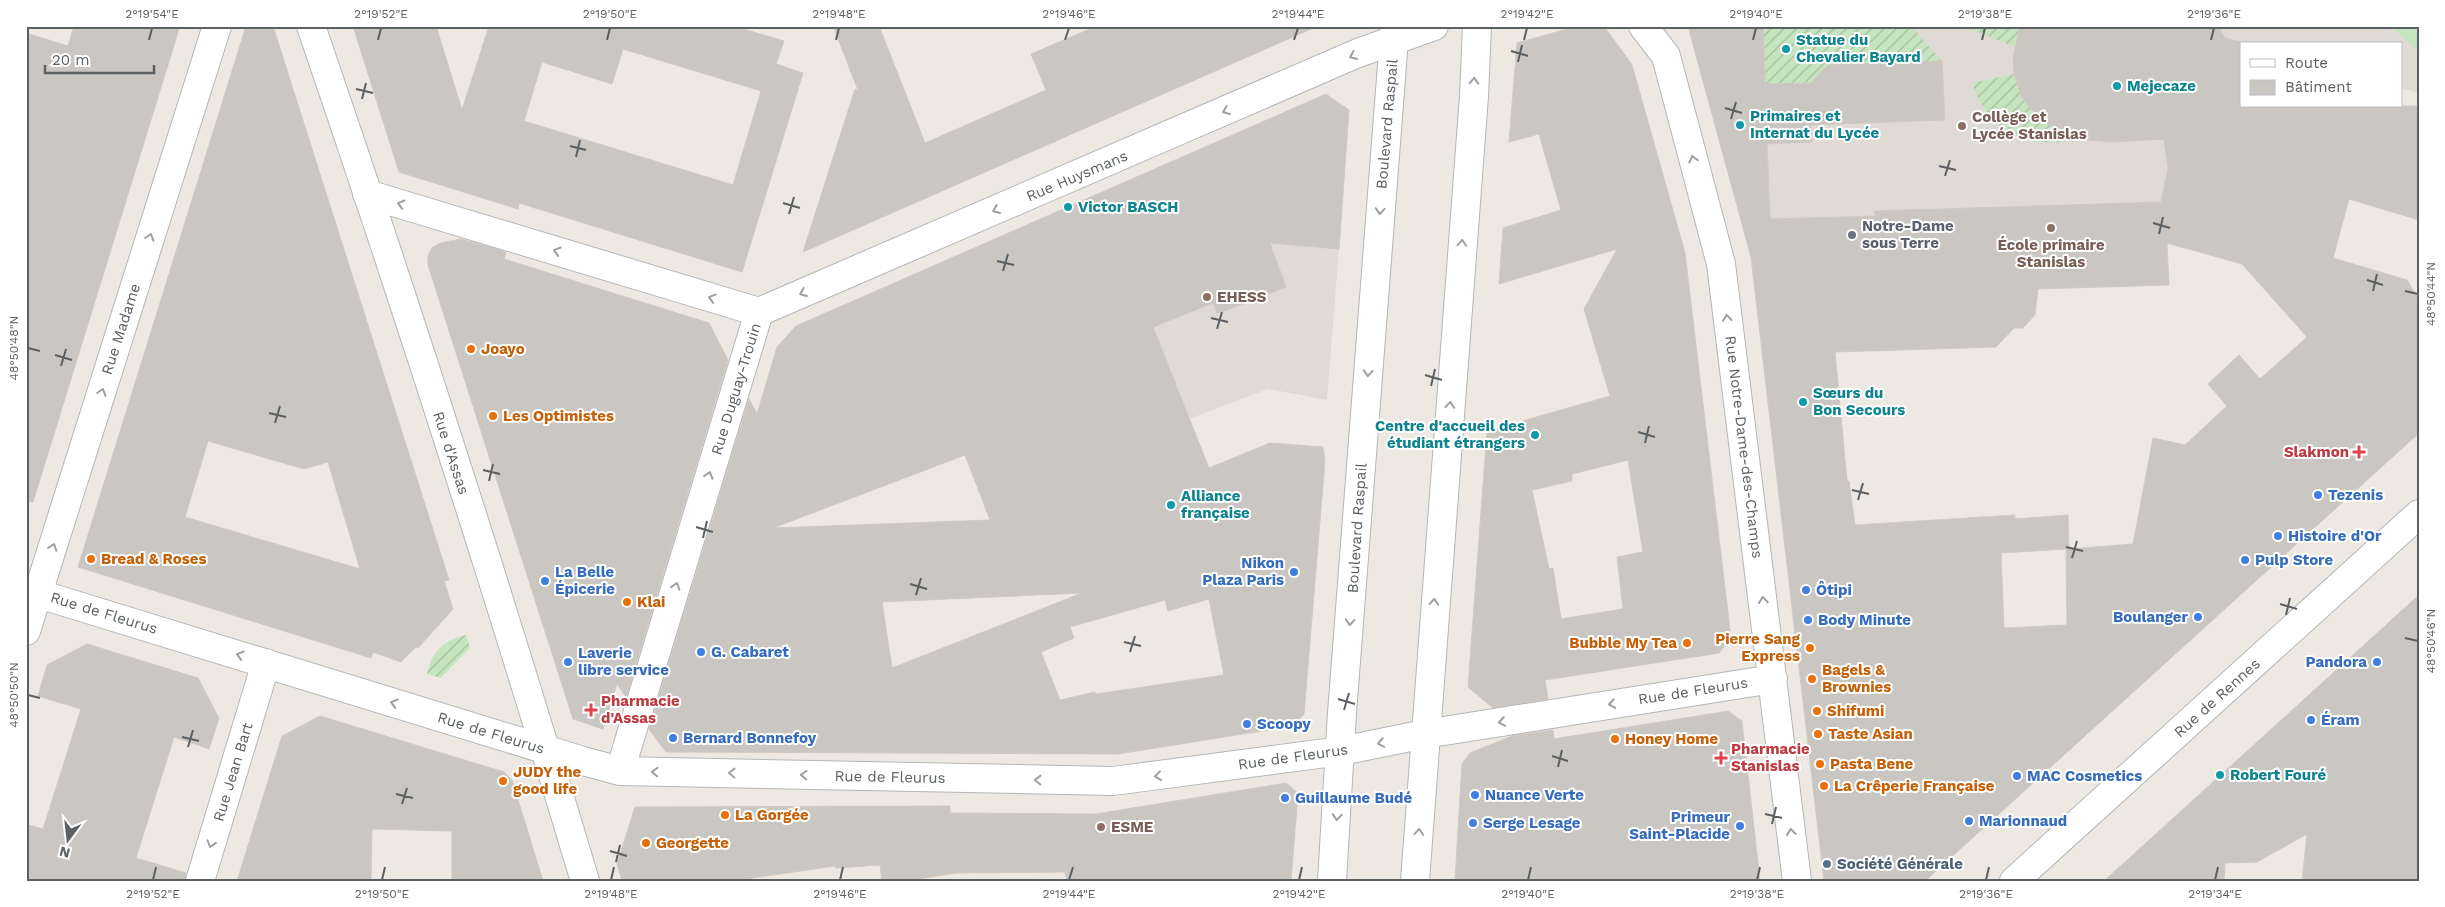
<svg xmlns="http://www.w3.org/2000/svg" width="2445" height="907" font-family="'Work Sans',sans-serif">
<defs>
<pattern id="garden-furrows" width="10" height="10" patternUnits="userSpaceOnUse" patternTransform="scale(1.25)"><rect width="10" height="10" fill="#c6e4bf"/><path d="M-1 1l2-2M0 10L10 0M9 11l2-2" fill="none" stroke="#a4bc9f"/></pattern>
</defs>
<rect width="100%" height="100%" fill="#ede9e2"/>
<path fill="#e0dad4" d="M1721 26H2419V93L2401 88V44H2246L2226 38 2188 242 1751 257 1693 46Z
M1247 236 1339 249 1327 400 1268 389 1168 427 998 442Z"/>
<path fill="#c6e4bf" d="M2391 26H2414L2419 31V53Z"/>
<path fill="url(#garden-furrows)" d="M1763 26H1864L1866 28 1870 26H1911L1942 61 1829 65 1820 73V82L1765 84Z
M1962 26H2020L2015 47Z
M2014 74C2023 105 2038 121 2067 135L2065 142C2018 147 1988 128 1972 83Z
M466 635 470 648 441 678 427 674C432 652 444 640 466 635Z"/>
<path fill="#cac6c2" stroke="#d2c9c1" fill-rule="evenodd" d="M74 26H180L33 502 26 501V33L68 46Z
M246 26H273L449 580 444 581 453 609 418 648 416 647 401 662 373 652 371 658 78 567ZM208 441 304 469 328 462 360 569 185 517Z
M353 26H436L462 110 489 26H733L784 41 776 64 803 73 742 272 519 203 518 209 399 172ZM623 49 761 91 733 185 524 121 542 62 612 84Z
M833 26H879L925 143 1046 90 1031 54 1097 26H1318L803 252 855 89 858 90Z
M1578 26H1604L1632 65 1685 253 1731 638 1719 653 1545 680 1548 699 1493 708 1468 687 1487 431 1610 396 1584 309 1617 249 1499 284 1503 228 1561 210 1539 134 1509 142 1517 43ZM1628 460 1643 552 1617 557 1623 609 1561 619 1553 568 1549 569 1532 490 1572 481V474Z
M1688 26H1763L1765 84 1811 83 1828 65 1942 61 1945 120 1811 125 1812 142 1767 144 1770 219 1875 216V211L2161 202 2168 169 2164 139 2112 142 2088 140 2067 135 2052 127 2039 118 2022 98 2014 74 2013 58 2020 26H2218L2225 38 2241 42V106H2419V220L2349 199 2333 258 2407 280 2419 300V433L1925 881H1824L1751 257ZM2167 243 2242 264 2307 337 2260 379 2239 355 2208 384 2227 406 2185 445 2153 438 2133 544 2069 549 2068 515 2015 519V515L1855 525 1849 481H1847L1835 352 1996 347 2014 328H2023L2035 315 2038 289 2169 285ZM2066 549 2067 625 2004 628 2001 553Z
M1326 94 1349 110 1339 249 1270 243 1286 287 1227 310 1217 313 1213 303 1153 327 1209 468 1270 443 1323 447 1325 461 1304 714 1293 726 1118 754 666 752 649 729 749 399 757 414 777 347 796 326ZM965 455 990 520 773 528ZM1082 593 991 629 892 668 882 602ZM1209 599 1224 675 1096 694 1095 692 1060 700 1041 652 1074 638 1070 627 1165 600 1168 611Z
M461 239 506 252 504 259 709 323 728 360 626 697 617 684 603 729 573 719 428 265V256L432 248 440 243Z
M2419 595V881H2302L2307 834 2257 862 2225 863 2224 881H2104Z
M87 644 198 678 219 718 209 749 174 737 136 858 186 873 185 881H26V824L43 829 81 709 38 696 47 665Z
M1728 711 1742 721 1760 881H1455L1462 764 1470 753 1512 736 1553 730 1554 739Z
M320 716 504 772 512 780 543 881H452V831L372 829 371 881H237L282 736Z
M1286 783 1298 793 1291 881H1067L1065 872 956 873 905 881H882L880 865 836 868 835 866 732 881H622L617 864 635 807 950 806V813L1096 814Z"/>
<g fill="none" stroke-linecap="round" stroke-linejoin="round">
<defs>
<path id="street" d="M1643 26 1666 56 1721 264 1797 881
M367 194 759 312
M759 312 1358 53 1434 26
M26 590 583 761 620 771 1113 781 1341 751 1425 734 1773 679
M26 631 217 26
M620 771 759 312
M200 881 266 663"/>
<path id="secondary" d="M311 26C408 309 499 594 585 881
M1332 881 1342 713 1395 26
M1415 881 1474 96 1477 26
M2014 881 2419 514"/>
</defs>
<use href="#street" stroke="#b3b6ba" stroke-width="30"/>
<use href="#secondary" stroke="#b2b7ba" stroke-width="30"/>
<use href="#street" stroke="#fff" stroke-width="28"/>
<use href="#secondary" stroke="#fff" stroke-width="28"/>
</g>
<defs><path id="oneway-chevron" d="M-2-3.5L2.5 0L-2 3.5" fill="none" stroke-width="1.6" stroke-linecap="round" stroke-linejoin="round" transform="scale(1.25)"/></defs>
<g stroke="#9da0a1">
<use href="#oneway-chevron" transform="translate(1353 56) rotate(156)"/>
<use href="#oneway-chevron" transform="translate(1474 81) rotate(-88)"/>
<use href="#oneway-chevron" transform="translate(1226 111) rotate(157)"/>
<use href="#oneway-chevron" transform="translate(1693 159) rotate(-105)"/>
<use href="#oneway-chevron" transform="translate(401 204) rotate(-164)"/>
<use href="#oneway-chevron" transform="translate(996 210) rotate(157)"/>
<use href="#oneway-chevron" transform="translate(1380 211) rotate(94)"/>
<use href="#oneway-chevron" transform="translate(150 237) rotate(-72)"/>
<use href="#oneway-chevron" transform="translate(1462 243) rotate(-86)"/>
<use href="#oneway-chevron" transform="translate(557 251) rotate(-163)"/>
<use href="#oneway-chevron" transform="translate(803 293) rotate(157)"/>
<use href="#oneway-chevron" transform="translate(712 298) rotate(-163)"/>
<use href="#oneway-chevron" transform="translate(1727 318) rotate(-96)"/>
<use href="#oneway-chevron" transform="translate(1368 373) rotate(94)"/>
<use href="#oneway-chevron" transform="translate(102 392) rotate(-72)"/>
<use href="#oneway-chevron" transform="translate(1450 405) rotate(-86)"/>
<use href="#oneway-chevron" transform="translate(709 475) rotate(-73)"/>
<use href="#oneway-chevron" transform="translate(53 547) rotate(-72)"/>
<use href="#oneway-chevron" transform="translate(676 586) rotate(-73)"/>
<use href="#oneway-chevron" transform="translate(1763 600) rotate(-97)"/>
<use href="#oneway-chevron" transform="translate(1434 602) rotate(-86)"/>
<use href="#oneway-chevron" transform="translate(1350 622) rotate(94)"/>
<use href="#oneway-chevron" transform="translate(240 655) rotate(-163)"/>
<use href="#oneway-chevron" transform="translate(394 703) rotate(-163)"/>
<use href="#oneway-chevron" transform="translate(1612 704) rotate(171)"/>
<use href="#oneway-chevron" transform="translate(1502 722) rotate(170)"/>
<use href="#oneway-chevron" transform="translate(1381 743) rotate(169)"/>
<use href="#oneway-chevron" transform="translate(655 772) rotate(-178)"/>
<use href="#oneway-chevron" transform="translate(732 773) rotate(-179)"/>
<use href="#oneway-chevron" transform="translate(804 775) rotate(-178)"/>
<use href="#oneway-chevron" transform="translate(1158 776) rotate(173)"/>
<use href="#oneway-chevron" transform="translate(1038 780) rotate(-179)"/>
<use href="#oneway-chevron" transform="translate(1337 817) rotate(94)"/>
<use href="#oneway-chevron" transform="translate(1419 832) rotate(-86)"/>
<use href="#oneway-chevron" transform="translate(1791 832) rotate(-97)"/>
<use href="#oneway-chevron" transform="translate(211 844) rotate(107)"/>
</g>
<path fill="none" stroke="#5b6063" stroke-width="2" d="M149 40 152 28M378 40 381 28M607 40 610 28M836 40 839 28M1065 40 1069 28M1294 40 1298 28M1524 40 1527 28M1753 40 1756 28M1982 40 1985 28M2211 40 2214 28M1511 51 1528 56M1518 62 1522 45M356 89 373 93M362 99 366 83M1725 108 1742 113M1731 119 1736 102M570 146 586 150M576 157 580 140M1939 166 1956 170M1945 176 1950 160M783 203 800 208M789 214 794 197M2153 223 2170 228M2159 234 2163 217M997 261 1014 265M1003 271 1008 254M2367 280 2383 285M2373 291 2377 274M2405 291 2418 294M1211 318 1228 322M1217 329 1222 312M28 348 40 351M55 355 72 360M61 366 66 349M1425 375 1442 380M1431 386 1435 369M269 413 286 417M275 423 280 406M1638 432 1655 437M1645 443 1649 426M483 470 500 474M489 481 493 464M1852 490 1869 494M1858 500 1863 483M696 527 713 532M703 538 707 521M2066 547 2083 551M2072 558 2077 541M910 584 927 589M916 595 921 578M2280 604 2297 609M2286 615 2290 598M2405 638 2418 641M1124 642 1141 646M1130 652 1135 636M28 695 40 698M1338 699 1355 704M1344 710 1349 693M182 737 199 741M188 747 193 730M1552 756 1568 761M1558 767 1562 750M396 794 413 798M402 804 407 788M1765 814 1782 818M1772 824 1776 807M610 851 627 856M616 862 620 845M153 880 156 867M382 880 385 867M611 880 614 867M840 880 843 867M1069 880 1073 867M1299 880 1302 867M1528 880 1531 867M1757 880 1760 867M1986 880 1989 867M2215 880 2218 867"/>
<g fill="#0f9aa8" stroke="#fff" stroke-width="2">
<circle cx="1786" cy="49" r="5"/>
<circle cx="2117" cy="86" r="5"/>
<circle cx="1740" cy="125" r="5"/>
<circle cx="1068" cy="207" r="5"/>
<circle cx="1803" cy="402" r="5"/>
<circle cx="1535" cy="435" r="5"/>
<circle cx="1171" cy="505" r="5"/>
<circle cx="2220" cy="775" r="5"/>
</g>
<g fill="#8d6e63" stroke="#fff" stroke-width="2">
<circle cx="1962" cy="126" r="5"/>
<circle cx="2051" cy="228" r="5"/>
<circle cx="1207" cy="297" r="5"/>
<circle cx="1101" cy="827" r="5"/>
</g>
<circle fill="#6b7280" stroke="#fff" stroke-width="2" cx="1852" cy="235" r="5"/>
<g fill="#e8710a" stroke="#fff" stroke-width="2">
<circle cx="471" cy="349" r="5"/>
<circle cx="493" cy="416" r="5"/>
<circle cx="91" cy="559" r="5"/>
<circle cx="627" cy="602" r="5"/>
<circle cx="1687" cy="643" r="5"/>
<circle cx="1810" cy="648" r="5"/>
<circle cx="1812" cy="679" r="5"/>
<circle cx="1817" cy="711" r="5"/>
<circle cx="1818" cy="734" r="5"/>
<circle cx="1615" cy="739" r="5"/>
<circle cx="1820" cy="764" r="5"/>
<circle cx="503" cy="781" r="5"/>
<circle cx="1824" cy="786" r="5"/>
<circle cx="725" cy="815" r="5"/>
<circle cx="646" cy="843" r="5"/>
</g>
<g fill="#e0444e" stroke="#fff" stroke-width="2">
<path d="M2356.5 444.5h5v5h5v5h-5v5h-5v-5h-5v-5h5z"/>
<path d="M588.5 702.5h5v5h5v5h-5v5h-5v-5h-5v-5h5z"/>
<path d="M1718.5 750.5h5v5h5v5h-5v5h-5v-5h-5v-5h5z"/>
</g>
<g fill="#3f7fe0" stroke="#fff" stroke-width="2">
<circle cx="2318" cy="495" r="5"/>
<circle cx="2278" cy="536" r="5"/>
<circle cx="2245" cy="560" r="5"/>
<circle cx="1294" cy="572" r="5"/>
<circle cx="545" cy="581" r="5"/>
<circle cx="1806" cy="590" r="5"/>
<circle cx="2198" cy="617" r="5"/>
<circle cx="1808" cy="620" r="5"/>
<circle cx="701" cy="652" r="5"/>
<circle cx="568" cy="662" r="5"/>
<circle cx="2377" cy="662" r="5"/>
<circle cx="2311" cy="720" r="5"/>
<circle cx="1247" cy="724" r="5"/>
<circle cx="673" cy="738" r="5"/>
<circle cx="2017" cy="776" r="5"/>
<circle cx="1475" cy="795" r="5"/>
<circle cx="1285" cy="798" r="5"/>
<circle cx="1969" cy="821" r="5"/>
<circle cx="1473" cy="823" r="5"/>
<circle cx="1740" cy="826" r="5"/>
</g>
<circle fill="#5c6f8a" stroke="#fff" stroke-width="2" cx="1827" cy="864" r="5"/>
<g text-anchor="middle" stroke-width="4" stroke-linejoin="round" paint-order="stroke">
<g font-size="15" font-weight="bold" fill="#0d838f" stroke="#fff" text-anchor="start">
<text x="1796" y="45">Statue du<tspan x="1796" dy="17">Chevalier Bayard</tspan></text>
<text x="2127" y="91">Mejecaze</text>
<text x="1750" y="121">Primaires et<tspan x="1750" dy="17">Internat du Lycée</tspan></text>
<text x="1078" y="212">Victor BASCH</text>
<text x="1813" y="398">Sœurs du<tspan x="1813" dy="17">Bon Secours</tspan></text>
<text x="1525" y="431" text-anchor="end">Centre d'accueil des<tspan x="1525" dy="17">étudiant étrangers</tspan></text>
<text x="1181" y="501">Alliance<tspan x="1181" dy="17">française</tspan></text>
<text x="2230" y="780">Robert Fouré</text>
</g>
<g font-size="15" font-weight="bold" fill="#785e54" stroke="#fff" text-anchor="start">
<text x="1972" y="122">Collège et<tspan x="1972" dy="17">Lycée Stanislas</tspan></text>
<text x="2051" y="250" text-anchor="middle">École primaire<tspan x="2051" dy="17">Stanislas</tspan></text>
<text x="1217" y="302">EHESS</text>
<text x="1111" y="832">ESME</text>
</g>
<g font-size="15" fill="#5b6063" stroke="#fff">
<text transform="translate(1387 124) rotate(-85)" y="5">Boulevard Raspail</text>
<text transform="translate(1077 176) rotate(-23)" y="5">Rue Huysmans</text>
<text transform="translate(121 329) rotate(-72)" y="5">Rue Madame</text>
<text transform="translate(736 389) rotate(-73)" y="5">Rue Duguay-Trouin</text>
<text transform="translate(1744 447) rotate(83)" y="5">Rue Notre-Dame-des-Champs</text>
<text transform="translate(451 453) rotate(72)" y="5">Rue d'Assas</text>
<text transform="translate(1357 528) rotate(-86)" y="5">Boulevard Raspail</text>
<text transform="translate(104 613) rotate(17)" y="5">Rue de Fleurus</text>
<text transform="translate(1693 691) rotate(-9)" y="5">Rue de Fleurus</text>
<text transform="translate(2217 698) rotate(-42)" y="5">Rue de Rennes</text>
<text transform="translate(491 733) rotate(17)" y="5">Rue de Fleurus</text>
<text transform="translate(1293 757) rotate(-8)" y="5">Rue de Fleurus</text>
<text transform="translate(233 772) rotate(-73)" y="5">Rue Jean Bart</text>
<text transform="translate(890 777) rotate(1)" y="5">Rue de Fleurus</text>
</g>
<g font-size="15" font-weight="bold" fill="#5b616d" stroke="#fff" text-anchor="start">
<text x="1862" y="231">Notre-Dame<tspan x="1862" dy="17">sous Terre</tspan></text>
</g>
<g font-size="15" font-weight="bold" fill="#c56008" stroke="#fff" text-anchor="start">
<text x="481" y="354">Joayo</text>
<text x="503" y="421">Les Optimistes</text>
<text x="101" y="564">Bread &amp; Roses</text>
<text x="637" y="607">Klai</text>
<text x="1800" y="644" text-anchor="end">Pierre Sang<tspan x="1800" dy="17">Express</tspan></text>
<text x="1677" y="648" text-anchor="end">Bubble My Tea</text>
<text x="1822" y="675">Bagels &amp;<tspan x="1822" dy="17">Brownies</tspan></text>
<text x="1827" y="716">Shifumi</text>
<text x="1828" y="739">Taste Asian</text>
<text x="1625" y="744">Honey Home</text>
<text x="1830" y="769">Pasta Bene</text>
<text x="513" y="777">JUDY the<tspan x="513" dy="17">good life</tspan></text>
<text x="1834" y="791">La Crêperie Française</text>
<text x="735" y="820">La Gorgée</text>
<text x="656" y="848">Georgette</text>
</g>
<g font-size="15" font-weight="bold" fill="#be3a42" stroke="#fff" text-anchor="start">
<text x="2349" y="457" text-anchor="end">Slakmon</text>
<text x="601" y="706">Pharmacie<tspan x="601" dy="17">d'Assas</tspan></text>
<text x="1731" y="754">Pharmacie<tspan x="1731" dy="17">Stanislas</tspan></text>
</g>
<g font-size="15" font-weight="bold" fill="#366cbe" stroke="#fff" text-anchor="start">
<text x="2328" y="500">Tezenis</text>
<text x="2288" y="541">Histoire d'Or</text>
<text x="2255" y="565">Pulp Store</text>
<text x="1284" y="568" text-anchor="end">Nikon<tspan x="1284" dy="17">Plaza Paris</tspan></text>
<text x="555" y="577">La Belle<tspan x="555" dy="17">Épicerie</tspan></text>
<text x="1816" y="595">Ôtipi</text>
<text x="2188" y="622" text-anchor="end">Boulanger</text>
<text x="1818" y="625">Body Minute</text>
<text x="711" y="657">G. Cabaret</text>
<text x="578" y="658">Laverie<tspan x="578" dy="17">libre service</tspan></text>
<text x="2367" y="667" text-anchor="end">Pandora</text>
<text x="2321" y="725">Éram</text>
<text x="1257" y="729">Scoopy</text>
<text x="683" y="743">Bernard Bonnefoy</text>
<text x="2027" y="781">MAC Cosmetics</text>
<text x="1485" y="800">Nuance Verte</text>
<text x="1295" y="803">Guillaume Budé</text>
<text x="1730" y="822" text-anchor="end">Primeur<tspan x="1730" dy="17">Saint-Placide</tspan></text>
<text x="1979" y="826">Marionnaud</text>
<text x="1483" y="828">Serge Lesage</text>
</g>
<g font-size="15" font-weight="bold" fill="#4e5e75" stroke="#fff" text-anchor="start">
<text x="1837" y="869">Société Générale</text>
</g>
</g>
<rect width="2445" height="907" fill="none" stroke="#ffffff" stroke-width="55"/>
<rect x="2240" y="42" width="162" height="65" fill="#ffffff" stroke="#bdbfc1"/>
<rect x="2250" y="59" width="25" height="8" fill="#ffffff" stroke="#bdbfc1"/>
<text x="2285" y="68" font-size="15" fill="#5b6063">Route</text>
<rect x="2250" y="80" width="25" height="15" fill="#cac6c2" stroke="#bdbfc1"/>
<text x="2285" y="92" font-size="15" fill="#5b6063">Bâtiment</text>
<g transform="translate(68 840) rotate(195)" stroke="#ffffff" stroke-width="4" paint-order="stroke">
<path d="M0-4L9 19L0 12L-9 19Z" fill="#5b6063"/>
<text y="-8" font-size="14" font-weight="bold" text-anchor="middle" fill="#5b6063">N</text>
</g>
<path d="M45 65v8h109v-8" fill="none" stroke="#5b6063" stroke-width="2.5"/>
<text x="52" y="65" font-size="15" fill="#5b6063" stroke="#ffffff" stroke-width="4" paint-order="stroke">20 m</text>
<rect x="28" y="28" width="2390" height="852" fill="none" stroke="#5b6063" stroke-width="2"/>
<g font-size="12" text-anchor="middle" fill="#5b6063">
<text x="152" y="18">2°19'54"E</text>
<text x="381" y="18">2°19'52"E</text>
<text x="610" y="18">2°19'50"E</text>
<text x="839" y="18">2°19'48"E</text>
<text x="1069" y="18">2°19'46"E</text>
<text x="1298" y="18">2°19'44"E</text>
<text x="1527" y="18">2°19'42"E</text>
<text x="1756" y="18">2°19'40"E</text>
<text x="1985" y="18">2°19'38"E</text>
<text x="2214" y="18">2°19'36"E</text>
<text transform="translate(2431 294) rotate(-90)" y="4">48°50'44"N</text>
<text transform="translate(14 348) rotate(-90)" y="4">48°50'48"N</text>
<text transform="translate(2431 641) rotate(-90)" y="4">48°50'46"N</text>
<text transform="translate(14 695) rotate(-90)" y="4">48°50'50"N</text>
<text x="153" y="898">2°19'52"E</text>
<text x="382" y="898">2°19'50"E</text>
<text x="611" y="898">2°19'48"E</text>
<text x="840" y="898">2°19'46"E</text>
<text x="1069" y="898">2°19'44"E</text>
<text x="1299" y="898">2°19'42"E</text>
<text x="1528" y="898">2°19'40"E</text>
<text x="1757" y="898">2°19'38"E</text>
<text x="1986" y="898">2°19'36"E</text>
<text x="2215" y="898">2°19'34"E</text>
</g>
</svg>
